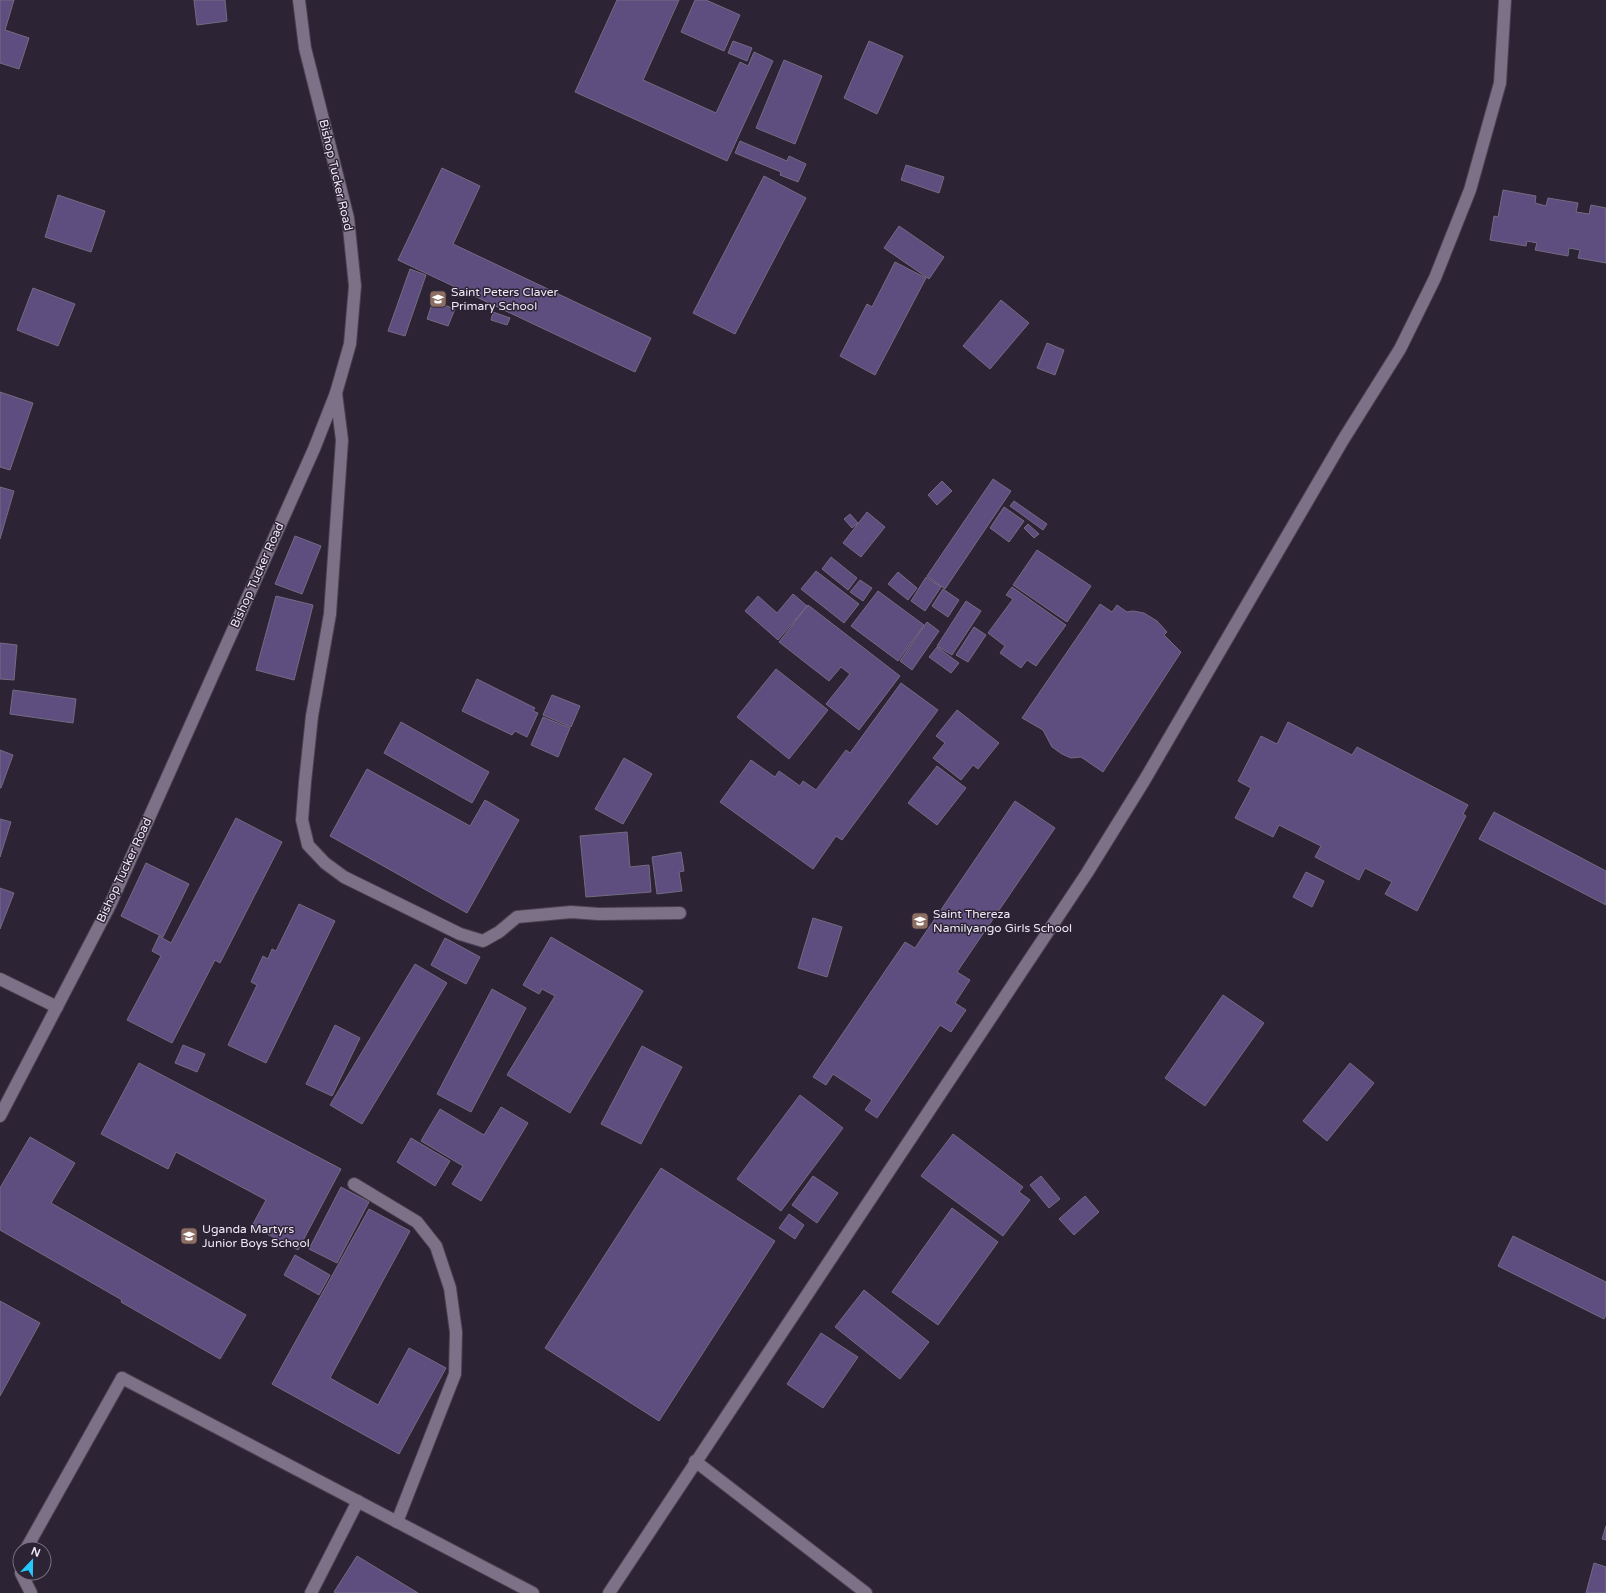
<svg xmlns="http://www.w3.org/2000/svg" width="1606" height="1593" font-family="'Varela Round',sans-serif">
<rect width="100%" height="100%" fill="#2c2335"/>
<path fill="#5e4d7f" stroke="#726c82" d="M0 0H14L5 30 29 38 19 69 0 63Z
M194 0H225L227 21 197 25Z
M617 0H679L643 80 716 113 740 62 748 66 754 52 773 61 727 161 575 92Z
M695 0H706L740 15 724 51 681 32Z
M733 41 752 48 747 61 728 53Z
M869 41 903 56 877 114 844 98Z
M784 60 822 76 795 144 756 128Z
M740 141 787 161 789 156 806 164 798 182 780 175 781 172 735 153Z
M906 165 944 177 939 193 901 180Z
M442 168 480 186 453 244 651 338 635 372 398 260Z
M764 176 806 198 735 334 693 313Z
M1503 190 1536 196 1535 203 1546 206 1548 198 1578 203 1576 212 1589 214 1591 205 1606 208V263L1578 258 1580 250 1569 248 1568 256 1535 250 1537 243 1527 241 1526 246 1490 240 1494 216 1498 217Z
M58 195 105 211 91 252 45 237Z
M899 226 944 257 929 279 884 248Z
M895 262 926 278 875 375 840 356 867 304 872 307Z
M410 269 426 275 405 336 388 331Z
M33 288 75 304 58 346 17 330Z
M1001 300 1029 323 990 369 963 346Z
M433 301 455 309 448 326 427 319Z
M493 312 510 318 507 325 491 320Z
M1047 343 1064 350 1055 375 1037 368Z
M0 392 33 403 10 470 0 467Z
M993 479 1011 491 945 589 927 576Z
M942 481 952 491 937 505 928 495Z
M0 487 14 491 0 539Z
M1014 501 1047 524 1043 530 1010 506Z
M1004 507 1024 521 1009 542 990 528Z
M867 512 885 527 861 557 843 543Z
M850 514 858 523 852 528 844 519Z
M1028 524 1039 534 1034 538 1024 528Z
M295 536 321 546 302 594 275 584Z
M1037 550 1091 586 1067 622 1013 585Z
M831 557 857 578 848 590 822 569Z
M816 571 859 604 844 623 801 589Z
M898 572 917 588 908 600 888 584Z
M926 577 941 587 925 611 911 601Z
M860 580 872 588 863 601 850 592Z
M1012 587 1066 625 1036 666 1027 660 1021 668 1000 653 1005 646 988 633 1013 599 1006 595Z
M943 589 959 600 948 617 932 606Z
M878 591 924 625 898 661 851 626Z
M793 594 807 606 778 640 745 611 758 596 777 613Z
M276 596 313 605 294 680 256 670Z
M966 601 981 611 952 655 937 646Z
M1100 604 1112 612 1117 605 1127 612 1133 611 1144 613 1157 621 1167 632 1164 635 1181 652 1103 772 1081 757 1071 758 1062 754 1052 747 1043 730 1022 718Z
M808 605 900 676 859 730 826 704 850 674 841 667 829 681 779 642Z
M927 622 939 631 912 670 900 661Z
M974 627 986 635 968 662 956 655Z
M0 643 17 645 14 680 0 679Z
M937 647 959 663 951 673 929 657Z
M776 669 828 710 789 759 737 717Z
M477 679 535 708 533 711 538 713 527 737 515 731 512 735 462 711Z
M901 683 938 710 842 840 836 836 813 869 720 802 751 760 775 777 779 771 800 786 803 781 816 790 846 750 850 753Z
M13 690 76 699 73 723 10 714Z
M552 695 580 706 571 727 543 715Z
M957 710 999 743 978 769 973 765 961 780 933 758 945 743 936 736Z
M543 717 570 728 558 757 531 745Z
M401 722 489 772 472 803 384 753Z
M1288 722 1352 755 1357 747 1468 805 1463 814 1466 816 1417 911 1385 894 1392 882 1365 868 1359 880 1315 857 1321 846 1279 825 1273 837 1235 818 1251 788 1238 781 1261 736 1277 744Z
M0 750 13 755 1 788H0Z
M624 758 652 774 623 824 595 809Z
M937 766 966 788 937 825 908 803Z
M367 769 470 826 485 800 519 820 467 913 330 836Z
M1015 801 1055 828 957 972 970 980 955 1003 966 1010 951 1032 940 1025 877 1118 865 1110 872 1100 833 1074 826 1085 813 1077 905 942 915 948Z
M1494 812 1606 871V905L1479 839Z
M236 818 282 842 220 963 215 960 172 1043 127 1020 161 956 152 951 159 936 171 943Z
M0 819 11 822 0 857Z
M627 832 630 867 649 865 651 892 586 897 580 836Z
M681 852 684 871 679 872 682 891 657 894 652 857Z
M146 863 189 884 163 937 121 916Z
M1306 872 1324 881 1312 907 1293 897Z
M0 888 14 893 0 929Z
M299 904 335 921 266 1063 228 1045 257 985 251 982 263 956 268 959 272 949 276 951Z
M813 918 842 927 827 977 798 968Z
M551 937 643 991 570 1113 507 1075 555 996 542 989 539 994 523 985Z
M445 938 480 957 466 984 431 965Z
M415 964 447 983 362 1124 330 1105Z
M492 989 526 1008 471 1112 437 1094Z
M1223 995 1264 1023 1205 1106 1165 1078Z
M335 1025 360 1038 332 1096 306 1084Z
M183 1045 205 1054 197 1072 175 1063Z
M642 1046 682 1067 641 1144 601 1124Z
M139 1063 341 1169 298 1250 252 1226 266 1200 176 1152 168 1169 101 1134Z
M1350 1063 1374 1083 1327 1141 1303 1121Z
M800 1095 843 1128 781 1211 737 1179Z
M501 1107 528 1123 481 1201 452 1184 463 1166 421 1141 440 1109 484 1135Z
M953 1134 1023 1187 1019 1192 1030 1200 1003 1236 921 1176Z
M30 1137 75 1163 51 1203 246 1315 220 1359 121 1302 122 1300 0 1230V1188Z
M411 1138 450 1161 435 1186 397 1162Z
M661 1168 775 1241 659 1421 545 1348Z
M813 1176 838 1193 817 1223 792 1205Z
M1041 1176 1060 1199 1049 1208 1030 1185Z
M341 1187 369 1202 337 1263 309 1249Z
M1085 1196 1099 1212 1074 1235 1059 1219Z
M952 1208 998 1242 938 1325 892 1292Z
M369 1209 410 1231 330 1378 378 1405 409 1348 446 1368 399 1454 272 1384Z
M789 1214 804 1225 795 1239 779 1228Z
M1513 1236 1606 1282V1315L1604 1319 1498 1266Z
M295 1255 330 1275 319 1295 284 1275Z
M864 1290 929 1342 900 1379 835 1327Z
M0 1301 40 1323 0 1396Z
M821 1333 858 1357 823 1408 787 1384Z
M1606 1526V1540L1602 1539Z
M357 1556 418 1593H335L334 1592Z
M1594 1563 1606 1567V1593H1586Z"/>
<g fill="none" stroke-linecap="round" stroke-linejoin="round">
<defs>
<path id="lane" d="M336 393 342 440 330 614 312 716 305 782 302 820 308 845 325 863 344 877 460 934 483 941 499 932 517 917 571 912 599 914 680 913
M0 979 57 1007
M354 1184 417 1222 436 1246 450 1288 456 1332 455 1374 397 1522
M26 1549 122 1378
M21 1573 31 1593
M311 1593 358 1501"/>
<path id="street" d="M122 1378 533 1593
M695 1461 866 1593
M609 1593 1087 873 1144 781 1343 440 1400 349 1435 278 1470 190 1500 83 1505 0"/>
<path id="secondary" d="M0 1116 110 905 314 449 336 393 350 344 355 286 348 218 305 48 299 0"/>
</defs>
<use href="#lane" stroke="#494150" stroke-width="14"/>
<use href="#street" stroke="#494150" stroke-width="14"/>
<use href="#secondary" stroke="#494150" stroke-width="14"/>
<use href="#lane" stroke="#7c7187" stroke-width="12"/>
<use href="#street" stroke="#7c7187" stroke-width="12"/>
<use href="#secondary" stroke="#7c7187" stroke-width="12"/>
</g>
<defs>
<symbol id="school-square" viewBox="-11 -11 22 22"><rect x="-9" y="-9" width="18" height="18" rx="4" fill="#8d6e63" stroke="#2c2335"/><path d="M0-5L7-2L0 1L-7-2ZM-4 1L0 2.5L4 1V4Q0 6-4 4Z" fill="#fff"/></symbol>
</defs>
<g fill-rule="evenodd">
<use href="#school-square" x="428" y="289" width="20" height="20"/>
<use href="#school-square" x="910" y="911" width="20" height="20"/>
<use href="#school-square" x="179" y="1226" width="20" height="20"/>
</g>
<g text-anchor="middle" stroke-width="3" stroke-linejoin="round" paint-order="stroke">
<g font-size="12" fill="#efe9f6" stroke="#2c2335">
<text transform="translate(336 175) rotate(77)" y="4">Bishop Tucker Road</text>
<text transform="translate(257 575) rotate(-66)" y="4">Bishop Tucker Road</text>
<text transform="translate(124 870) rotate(-65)" y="4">Bishop Tucker Road</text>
</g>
<g font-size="12" fill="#efe9f6" stroke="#2c2335" text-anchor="start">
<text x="451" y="296">Saint Peters Claver<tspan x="451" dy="14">Primary School</tspan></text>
<text x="933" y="918">Saint Thereza<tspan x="933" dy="14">Namilyango Girls School</tspan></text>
<text x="202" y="1233">Uganda Martyrs<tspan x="202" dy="14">Junior Boys School</tspan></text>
</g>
</g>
<g transform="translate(32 1561) rotate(22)"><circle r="19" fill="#2c2335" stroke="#7a7282"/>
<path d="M0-3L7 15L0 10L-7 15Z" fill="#25c9fe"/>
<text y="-6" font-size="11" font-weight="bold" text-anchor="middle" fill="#efe9f6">N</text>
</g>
</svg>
